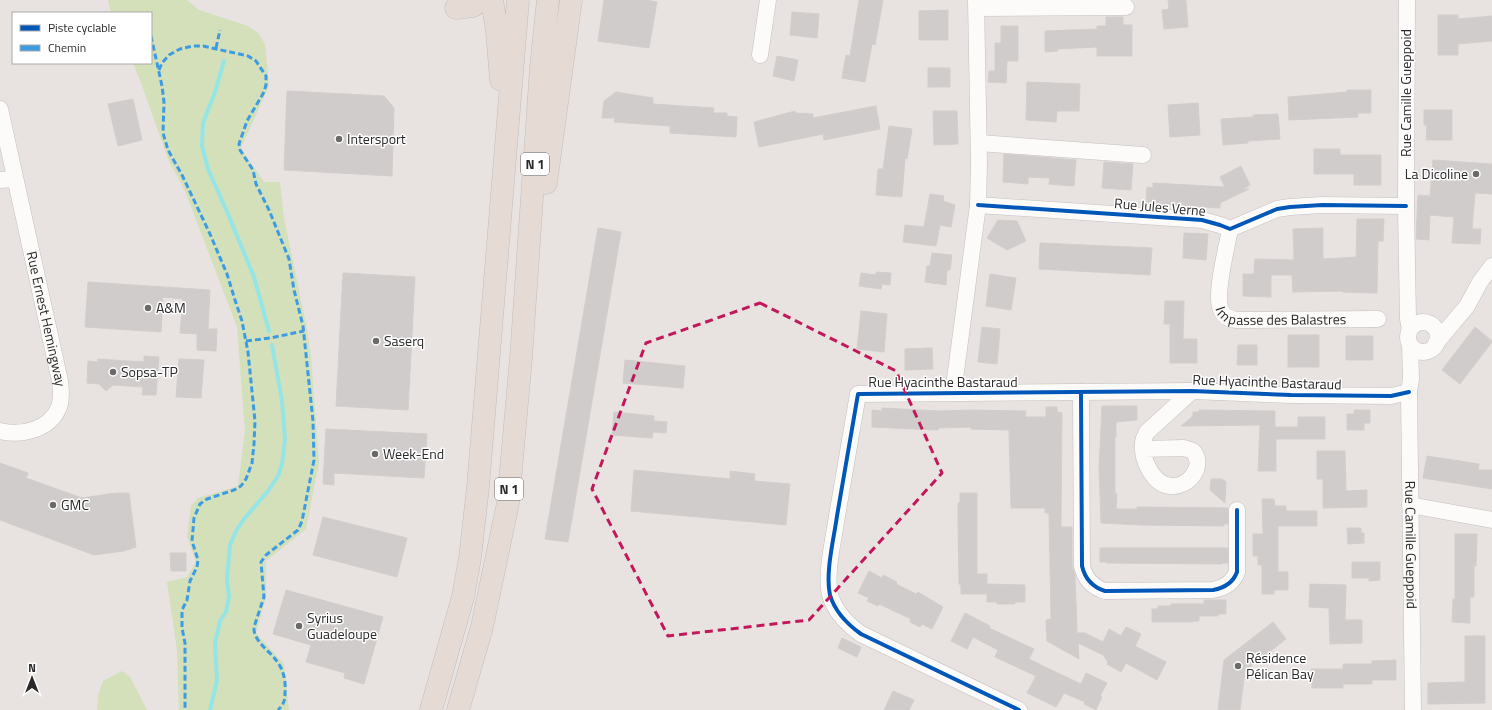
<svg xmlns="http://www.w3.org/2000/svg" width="1492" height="710" font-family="'Titillium Web',sans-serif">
<rect width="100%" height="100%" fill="#e8e2e0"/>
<path fill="#d3e0ba" d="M108 0H187L199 10 248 26 258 33 265 44 269 86 241 148 264 182H280L284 218 307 329 311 357 319 463 306 529 266 561V597L256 633 284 664 289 710H179L177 650 167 582 187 577 196 562 187 536 191 506 198 498 238 486 245 431 237 327 185 191 168 159 140 80 133 63H151V13H111Z
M122 671 130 677 147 710H97L98 696 103 681Z"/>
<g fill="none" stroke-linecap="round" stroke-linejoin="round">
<path stroke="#96e5e6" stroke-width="4" d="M224 61 215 92 203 123 202 146 208 169 228 214 254 277 269 331
M210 710 217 680 215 643 220 621 226 612 229 597 227 579 230 545 236 531 244 519 268 491 278 476 282 464 285 439 282 401 272 345"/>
</g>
<path fill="#d0cccb" stroke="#d3cecc" d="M604 0H646L657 2 649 48 598 41Z
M859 0H883L875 45 872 44 865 82 842 78 846 55 850 56Z
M1168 0H1186L1188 27 1164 29 1162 10 1169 9Z
M948 10V40H919V11Z
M792 12 819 14 817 38 790 35Z
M1438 15H1458V19L1492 16V41L1458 44V55H1438Z
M1106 17H1123V25H1132V56H1097V47L1057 49 1058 51 1045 52V31L1097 29V26H1106Z
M1001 26H1018V61H1007L1006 83 988 82 989 71H995V43H1001Z
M777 56 798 60 794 81 773 76Z
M928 68H950V87H928Z
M1027 82 1080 84 1079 111H1057L1056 122 1026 120Z
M1347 90H1371V113H1358V117L1289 120 1288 97 1347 92Z
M287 91 384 96 394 108 392 176 284 170Z
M616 92 653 98V104L714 108 713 113H727V116L737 117 736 137 670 133V126L614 122 615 118H602L604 101Z
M133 99 142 140 118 146 108 104Z
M1198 103 1200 135 1170 137 1168 105Z
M876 106 880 129 824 140 823 134 759 147 754 122 795 111V113L813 114V118Z
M1424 110H1452V140H1426L1427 125H1424Z
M933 111H957L958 144 934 145Z
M1278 114 1280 139 1248 141V143L1223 145 1221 119 1253 117V115Z
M889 126 912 129 907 159 905 158 902 197 876 195 878 169H883Z
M1314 149H1340V155H1381V185H1354V174H1314Z
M1004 154 1076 160 1074 186 1049 184 1050 178 1028 177V184L1003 182Z
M1433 160 1492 164V194L1475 193 1472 229H1481L1480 244 1452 243 1454 217 1430 215 1429 240 1416 239 1418 195 1430 196Z
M1104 162 1133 164 1131 190 1102 188Z
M1241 166 1250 185 1243 189H1249L1220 203V208L1146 203 1147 187 1153 188V183L1225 187 1220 177Z
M930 194 944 196 943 201 955 205 951 227 940 225 936 246 903 242 905 225 924 227Z
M1357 219H1384L1383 241H1378L1377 293 1343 292V291L1293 292 1292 275H1271V297L1243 296V274H1254L1255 259 1294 260 1293 229 1323 228V259L1356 257Z
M998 220 1017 221 1026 241 1007 250 987 238Z
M598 228 621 232 568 542 545 539Z
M1184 233 1208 234 1206 260 1183 258Z
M1040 243 1152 248 1150 275 1039 269Z
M932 253 952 255 950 270H947L946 285 925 282 927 266H930Z
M876 272 891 273 890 285 882 284 881 289 859 286 861 273 876 275Z
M343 273 415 277 408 410 336 406Z
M990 274 1016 278 1011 310 986 306Z
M88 282 210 290 208 329H217L216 351 197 350V334L180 333 183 299 163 297 161 332 85 327Z
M1165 301H1184L1183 339H1197V363H1170V324H1164Z
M861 311 887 314 884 352 857 349Z
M982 327 1000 329 997 364 978 362Z
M1475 327 1492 341V342L1460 384 1442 370Z
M1288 335H1319V367H1288Z
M1346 336H1373V360H1346Z
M1238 345H1257V365H1237Z
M926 348H932L933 369 905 370V349Z
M144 356 159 357 156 395H142L143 387 113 385 106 391 99 384 87 383 88 361 98 362V359L144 362Z
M179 359 204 360 201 398 176 397Z
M625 360 685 366 683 388 623 383Z
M1102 406H1137V420L1116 422V437H1115V494H1117L1116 509H1137V507L1228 508V524H1224V526L1142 525 1101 523 1099 469Z
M1046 407H1057V412L1062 413 1061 527H1072V566L1075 575 1077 633H1085L1103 642 1109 629 1121 636 1126 627 1141 634 1135 646 1166 662 1157 680 1126 663 1121 672 1107 664 1108 662 1103 655 1078 643 1079 659 1047 641 1046 620 1051 619 1049 513H1045V508H1011L1009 430 971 429V427L938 428V430L872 427V410L882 411V408L939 411 971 410 1026 411 1025 417H1046Z
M1199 410 1275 411V427H1298V417H1325V439H1276V471H1258L1260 425 1181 426 1193 416V412H1199Z
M1354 410H1370V423H1364V430H1347V414H1354Z
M614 412 654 416V421L667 422 666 433 653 432 652 438 612 435Z
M326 429 427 434 424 478 334 473V485L323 484Z
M1317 451H1345L1346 491 1367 490V507L1323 508V479H1317Z
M1427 456 1479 464 1478 470H1492V489L1423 478Z
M0 463 28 473 26 478 82 498 116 493H129L136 547 124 551 94 555 0 520Z
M634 470 730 479V471L755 474 754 481 790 484 786 525 631 511Z
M1211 479H1222L1226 482 1225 503 1210 490Z
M960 493H977V574H987V584L1025 585V602H1015V604H997V602H987V594H961V585L959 584 958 521V503H960Z
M1262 499H1274L1275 506H1286V511H1317V526H1278V572H1288V590H1274V594H1262V565H1258V556H1253V534H1263Z
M323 517 407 538 397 577 313 555Z
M1347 528H1361V533H1364V543L1348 544Z
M1455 534H1477L1476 566H1474V597H1470V623L1452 622 1453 599H1455Z
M1100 548H1228V563H1222V564L1106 563V562H1100Z
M170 553H186V571H171Z
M1352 562H1380V580L1369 581V578H1352Z
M869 571 882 578 883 575 897 582 896 584 916 594 918 592 943 607 932 629 922 624 920 627 910 622 911 619 879 604 878 606 867 601 869 598 858 593Z
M1310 584 1346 585 1345 620H1362V643L1330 644 1329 608 1309 607Z
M286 590 383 617 364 684 344 678 345 673 306 662 311 645 273 634Z
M1204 600H1226V614H1218V616H1199V621H1193V622H1152V609H1158V606H1171V604H1204Z
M965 613 990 626 989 628 1034 649 1029 659 1043 666 1081 684 1086 673 1107 683 1100 696 1102 697 1096 710 1084 704 1085 702 1064 693 1056 707 1027 693 1036 676 995 657 998 650 973 637 967 649 951 641Z
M1273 622 1286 639 1245 671 1240 710H1218L1224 660Z
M1465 636H1485V703L1428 704V683L1465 682Z
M842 638 861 647 857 657 838 648Z
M1396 660V680H1372V684H1343V688H1312L1311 669H1343V664H1372V661Z
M893 691 914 700 909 710H884Z"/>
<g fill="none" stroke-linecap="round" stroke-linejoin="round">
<defs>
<g id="minor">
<path d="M1407 0 1406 206 1408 319 1410 329"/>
<path d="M977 8 1126 7"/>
<path d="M760 55 768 0"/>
<path id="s1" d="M0 109 60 381C61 389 62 399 59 407 50 430 22 436 0 431"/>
<path d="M979 143 1143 155"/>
<path d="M0 180 15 179"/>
<path d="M978 205 1202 220 1220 225 1230 229 1277 209 1290 207 1322 205 1406 206"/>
<path id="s2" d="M1230 229C1227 247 1214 295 1221 310 1224 317 1231 320 1239 320L1378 319"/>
<circle cx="1423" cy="337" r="15"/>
<path d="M1436 343 1467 306 1480 282 1492 266"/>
<path id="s3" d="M1410 344 1411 379 1409 392 1413 710"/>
<path d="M955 379 978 205 979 163 976 0"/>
<path d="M1081 392 1082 566C1085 579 1092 587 1105 591L1213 590C1224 588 1233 583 1237 572V510"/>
<path d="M1143 449 1184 448 1193 451C1206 466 1188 488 1171 486 1153 485 1141 459 1143 443 1143 439 1145 436 1147 432L1192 391"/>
<path d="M1410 505 1492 520"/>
<path d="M1019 710 861 634C847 624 835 612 830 595 825 573 834 538 837 516 844 475 851 435 858 394L1192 391 1291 395 1391 396 1409 392"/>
</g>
<path id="trunk" d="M492 0 497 31 501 80
M456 8 473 6 479 0
M546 183 571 0
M431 710 463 597 470 558 478 487 518 0
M458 710 482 627 508 503 521 358 541 67 548 0"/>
</defs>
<use href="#minor" stroke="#c2c0c1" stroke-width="17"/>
<use href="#trunk" stroke="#c0bebd" stroke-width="23"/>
<use href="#minor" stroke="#fcfbfa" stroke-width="16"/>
<use href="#trunk" stroke="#e6dad4" stroke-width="22"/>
<path stroke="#3d9ce1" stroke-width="3" stroke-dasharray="6 3" stroke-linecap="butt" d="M151 36 162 86 164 102 163 133 165 140 168 150 182 175 210 234 227 274 235 300 242 321 248 352 255 421 254 444 252 463 246 479 241 486 234 490 207 499 200 504 194 518 192 541 198 560 197 567 190 581 187 600 182 610V628L185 643V710
M216 48 220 30
M159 70 162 63 169 55 180 49 193 46H203L248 56 256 61 266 76V85L264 92 247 121 239 144 240 150 253 170 256 184 269 210 289 259 294 290 303 326 313 421 314 460 302 521 298 530 266 555 261 562 264 597 254 627C253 642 271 651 278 663 284 671 286 683 285 693 285 701 284 704 278 710
M246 341 270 338 304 331"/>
<defs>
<path id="cycleway" d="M978 205 1202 220 1220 225 1230 229 1277 209 1290 207 1322 205 1406 206
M1081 392 1082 566C1085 579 1092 587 1105 591L1213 590C1224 588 1233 583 1237 572V510
M1019 710 861 634C847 624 835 612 830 595 825 573 834 538 837 516 844 475 851 435 858 394L1192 391 1291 395 1391 396 1409 392"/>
</defs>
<use href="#cycleway" stroke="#fff" stroke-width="6"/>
<use href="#cycleway" stroke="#0057b8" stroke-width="4"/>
</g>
<path fill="none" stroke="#c2185b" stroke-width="3" stroke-dasharray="8 5" stroke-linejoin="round" d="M760 303 896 371 942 473 809 620 668 636 592 489 646 343Z"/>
<g fill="#6c6a69" stroke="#fff" stroke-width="1.5">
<circle cx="339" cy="139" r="4"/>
<circle cx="1476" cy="174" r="4"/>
<circle cx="148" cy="308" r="4"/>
<circle cx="376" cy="341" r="4"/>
<circle cx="113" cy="372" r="4"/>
<circle cx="375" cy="454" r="4"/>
<circle cx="53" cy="505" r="4"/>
<circle cx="299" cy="626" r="4"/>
<circle cx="1238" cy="666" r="4"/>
</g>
<g text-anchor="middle" stroke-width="3" stroke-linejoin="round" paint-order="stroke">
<g fill="#fff" stroke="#696969" stroke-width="1">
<rect x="521" y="153" width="28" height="22" rx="3"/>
<rect x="495" y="478" width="28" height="22" rx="3"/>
</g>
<g font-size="13" font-weight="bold" fill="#292929">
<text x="535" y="169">N 1</text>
<text x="509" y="494">N 1</text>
</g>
<g font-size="14" fill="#292929" stroke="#fff">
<text transform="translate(1406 93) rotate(-90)" y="5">Rue Camille Gueppoid</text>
<text transform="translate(1160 207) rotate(5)" y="5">Rue Jules Verne</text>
<text dy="5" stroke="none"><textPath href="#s2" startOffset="145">Impasse des Balastres</textPath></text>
<text dy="5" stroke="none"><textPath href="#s1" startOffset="215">Rue Ernest Hemingway</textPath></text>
<text x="943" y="387">Rue Hyacinthe Bastaraud</text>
<text transform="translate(1267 382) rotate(2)" y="5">Rue Hyacinthe Bastaraud</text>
<text dy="5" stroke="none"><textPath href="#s3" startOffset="201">Rue Camille Gueppoid</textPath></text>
</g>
<g font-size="14" fill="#292929" stroke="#fff" text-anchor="start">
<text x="347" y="144">Intersport</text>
<text x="1468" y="179" text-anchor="end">La Dicoline</text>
<text x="156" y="313">A&amp;M</text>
<text x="384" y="346">Saserq</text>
<text x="121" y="377">Sopsa-TP</text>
<text x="383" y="459">Week-End</text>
<text x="61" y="510">GMC</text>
<text x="307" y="623">Syrius<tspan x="307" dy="16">Guadeloupe</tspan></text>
<text x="1246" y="663">Résidence<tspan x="1246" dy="16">Pélican Bay</tspan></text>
</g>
</g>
<rect x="12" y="12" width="140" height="52" fill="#ffffff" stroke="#a9a9a9"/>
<rect x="20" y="25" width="20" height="6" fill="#0057b8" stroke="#a9a9a9"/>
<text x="48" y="32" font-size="12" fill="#292929">Piste cyclable</text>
<rect x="20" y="45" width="20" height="6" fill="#3d9ce1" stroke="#a9a9a9"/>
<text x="48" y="52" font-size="12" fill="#292929">Chemin</text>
<g transform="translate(32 678)" stroke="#ffffff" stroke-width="3" paint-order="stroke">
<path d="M0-3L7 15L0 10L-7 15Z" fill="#292929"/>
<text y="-6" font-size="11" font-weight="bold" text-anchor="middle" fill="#292929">N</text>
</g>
</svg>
